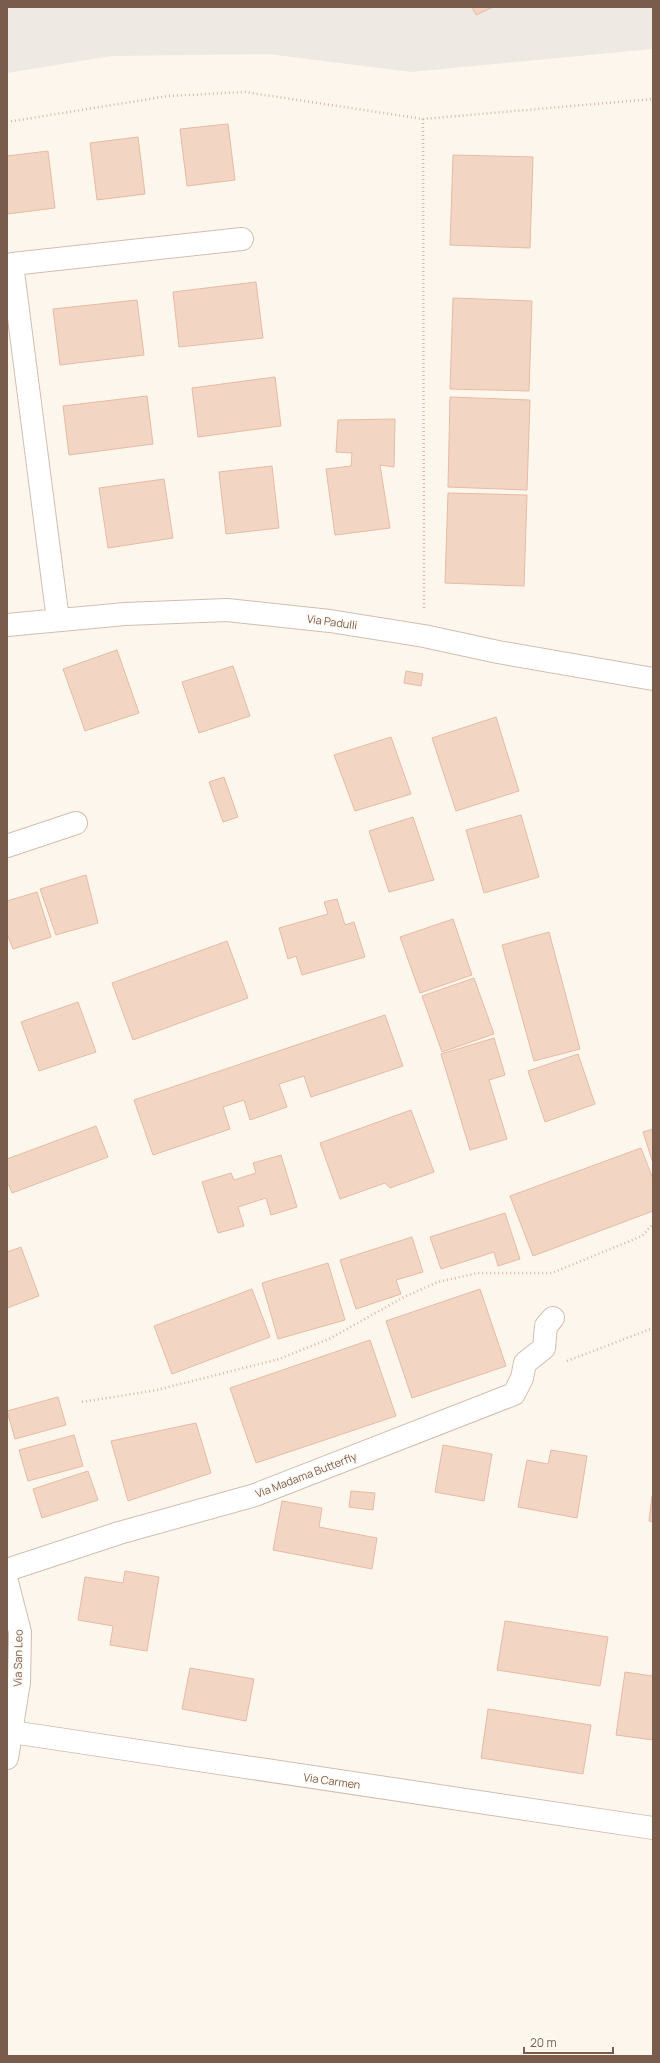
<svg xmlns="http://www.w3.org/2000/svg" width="660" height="2063" font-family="Manrope,sans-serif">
<rect width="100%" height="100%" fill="#fdf6ec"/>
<path fill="#efe9e4" d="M7 7H653V49L411 72 268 54 112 56 7 73Z"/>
<path fill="#f3d5c3" stroke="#e6bba3" d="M472 7H493L476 15Z
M228 124 235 180 187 186 180 129Z
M138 137 145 194 97 200 90 143Z
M48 151 55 208 7 214V156Z
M453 155 533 157 530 248 450 245Z
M256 282 263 338 179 347 173 292Z
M453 298 532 301 529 391 450 389Z
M137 300 144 355 60 365 53 309Z
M275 377 281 426 198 437 192 388Z
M147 396 153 444 69 455 63 406Z
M450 397 530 400 527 490 448 487Z
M395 419 394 467 380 465 390 528 335 535 326 469 351 466 352 453 336 452 338 420Z
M272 466 279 528 226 534 219 472Z
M164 479 173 538 108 548 99 488Z
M448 493 527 495 524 586 445 583Z
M117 650 139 713 85 731 63 669Z
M233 666 250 716 199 733 182 682Z
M406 671 423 674 421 686 404 683Z
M496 717 519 791 456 811 432 738Z
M391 737 411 794 355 811 334 755Z
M224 777 238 817 223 822 209 782Z
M521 815 539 877 484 893 466 830Z
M413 817 434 880 389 892 369 831Z
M86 875 98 923 56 935 40 889Z
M37 892 51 937 13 949 7 934V901Z
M337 899 345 925 354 922 365 957 302 975 296 956 288 959 279 928 328 914 324 902Z
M453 919 472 975 420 993 400 937Z
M549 932 580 1049 534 1061 502 945Z
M227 941 248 998 133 1040 112 983Z
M474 978 494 1034 442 1052 422 996Z
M78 1002 96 1052 39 1071 21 1022Z
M385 1015 403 1066 311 1097 304 1076 279 1084 287 1107 250 1120 244 1100 223 1107 230 1129 153 1155 134 1100Z
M494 1038 505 1075 489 1080 507 1139 470 1150 441 1054Z
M578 1054 595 1104 545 1122 528 1071Z
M411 1110 434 1172 390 1188 385 1183 340 1199 320 1143Z
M96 1126 108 1157 12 1193 9 1185 7 1186V1159Z
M653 1129V1163L643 1132Z
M641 1148 653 1179V1211L533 1256 510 1196Z
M281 1155 297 1207 271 1215 266 1198 238 1207 244 1226 218 1233 202 1182 231 1173 234 1180 256 1173 253 1163Z
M505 1213 520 1259 498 1266 494 1252 441 1269 430 1237Z
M412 1237 423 1272 396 1280 401 1294 356 1309 340 1260Z
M21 1247 39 1296 7 1308V1252Z
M328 1263 345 1320 278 1339 262 1283Z
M252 1289 270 1337 172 1374 154 1326Z
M480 1289 506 1366 412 1398 386 1321Z
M370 1340 396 1416 256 1463 230 1388Z
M58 1397 66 1425 15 1439 7 1411Z
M196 1423 211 1473 128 1501 111 1441Z
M74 1435 83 1466 28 1481 19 1450Z
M443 1445 492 1454 484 1501 435 1492Z
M551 1450 587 1456 577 1518 518 1507 527 1460 548 1464Z
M88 1471 98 1500 42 1518 33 1489Z
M351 1491 375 1493 373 1510 349 1507Z
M652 1496H653V1522L649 1521Z
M282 1501 322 1508 319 1527 377 1538 372 1569 273 1550Z
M125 1571 159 1577 147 1651 110 1645 113 1626 78 1620 85 1577 123 1583Z
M505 1621 608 1637 600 1686 497 1670Z
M190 1668 254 1679 246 1721 182 1709Z
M653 1668V1740L616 1735 625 1672 652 1676Z
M488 1709 591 1725 583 1774 481 1758Z"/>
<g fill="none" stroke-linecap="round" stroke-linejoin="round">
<defs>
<path id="minor" d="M58 620 12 264 242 239
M7 625 125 614 227 610 330 621 424 636 498 652 653 679
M7 846 76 823
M7 1570 119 1533 255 1495 514 1394 522 1378 525 1363 544 1348 546 1326 553 1318
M7 1582 20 1632 19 1682 7 1758
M12 1732 653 1828"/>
</defs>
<use href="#minor" stroke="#d1beb0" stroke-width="24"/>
<path stroke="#d9b8a5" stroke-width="2.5" stroke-dasharray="1 3" stroke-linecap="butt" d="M423 119 424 609
M7 122 168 96 245 92 423 119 653 99
M567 1361 653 1328
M82 1402 157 1390 279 1359 329 1339 404 1297 438 1282 478 1273H552L642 1236 653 1224"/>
<use href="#minor" stroke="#fff" stroke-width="22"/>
</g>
<g text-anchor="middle" stroke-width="3" stroke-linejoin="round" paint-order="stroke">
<g font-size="11" fill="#7a5c4d" stroke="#fffaf3">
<text transform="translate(332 622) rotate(8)" y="4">Via Padulli</text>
<text transform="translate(306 1475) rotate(-21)" y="4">Via Madama Butterfly</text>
<text transform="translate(18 1658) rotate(-89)" y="4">Via San Leo</text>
<text transform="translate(332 1781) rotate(8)" y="4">Via Carmen</text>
</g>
</g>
<rect width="660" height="2063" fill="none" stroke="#7a5c4d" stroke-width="16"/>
<path d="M524 2047v6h89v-6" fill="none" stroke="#7a5c4d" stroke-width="2"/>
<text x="530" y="2047" font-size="12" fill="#7a5c4d" stroke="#fffaf3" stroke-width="3" paint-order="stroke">20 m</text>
</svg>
